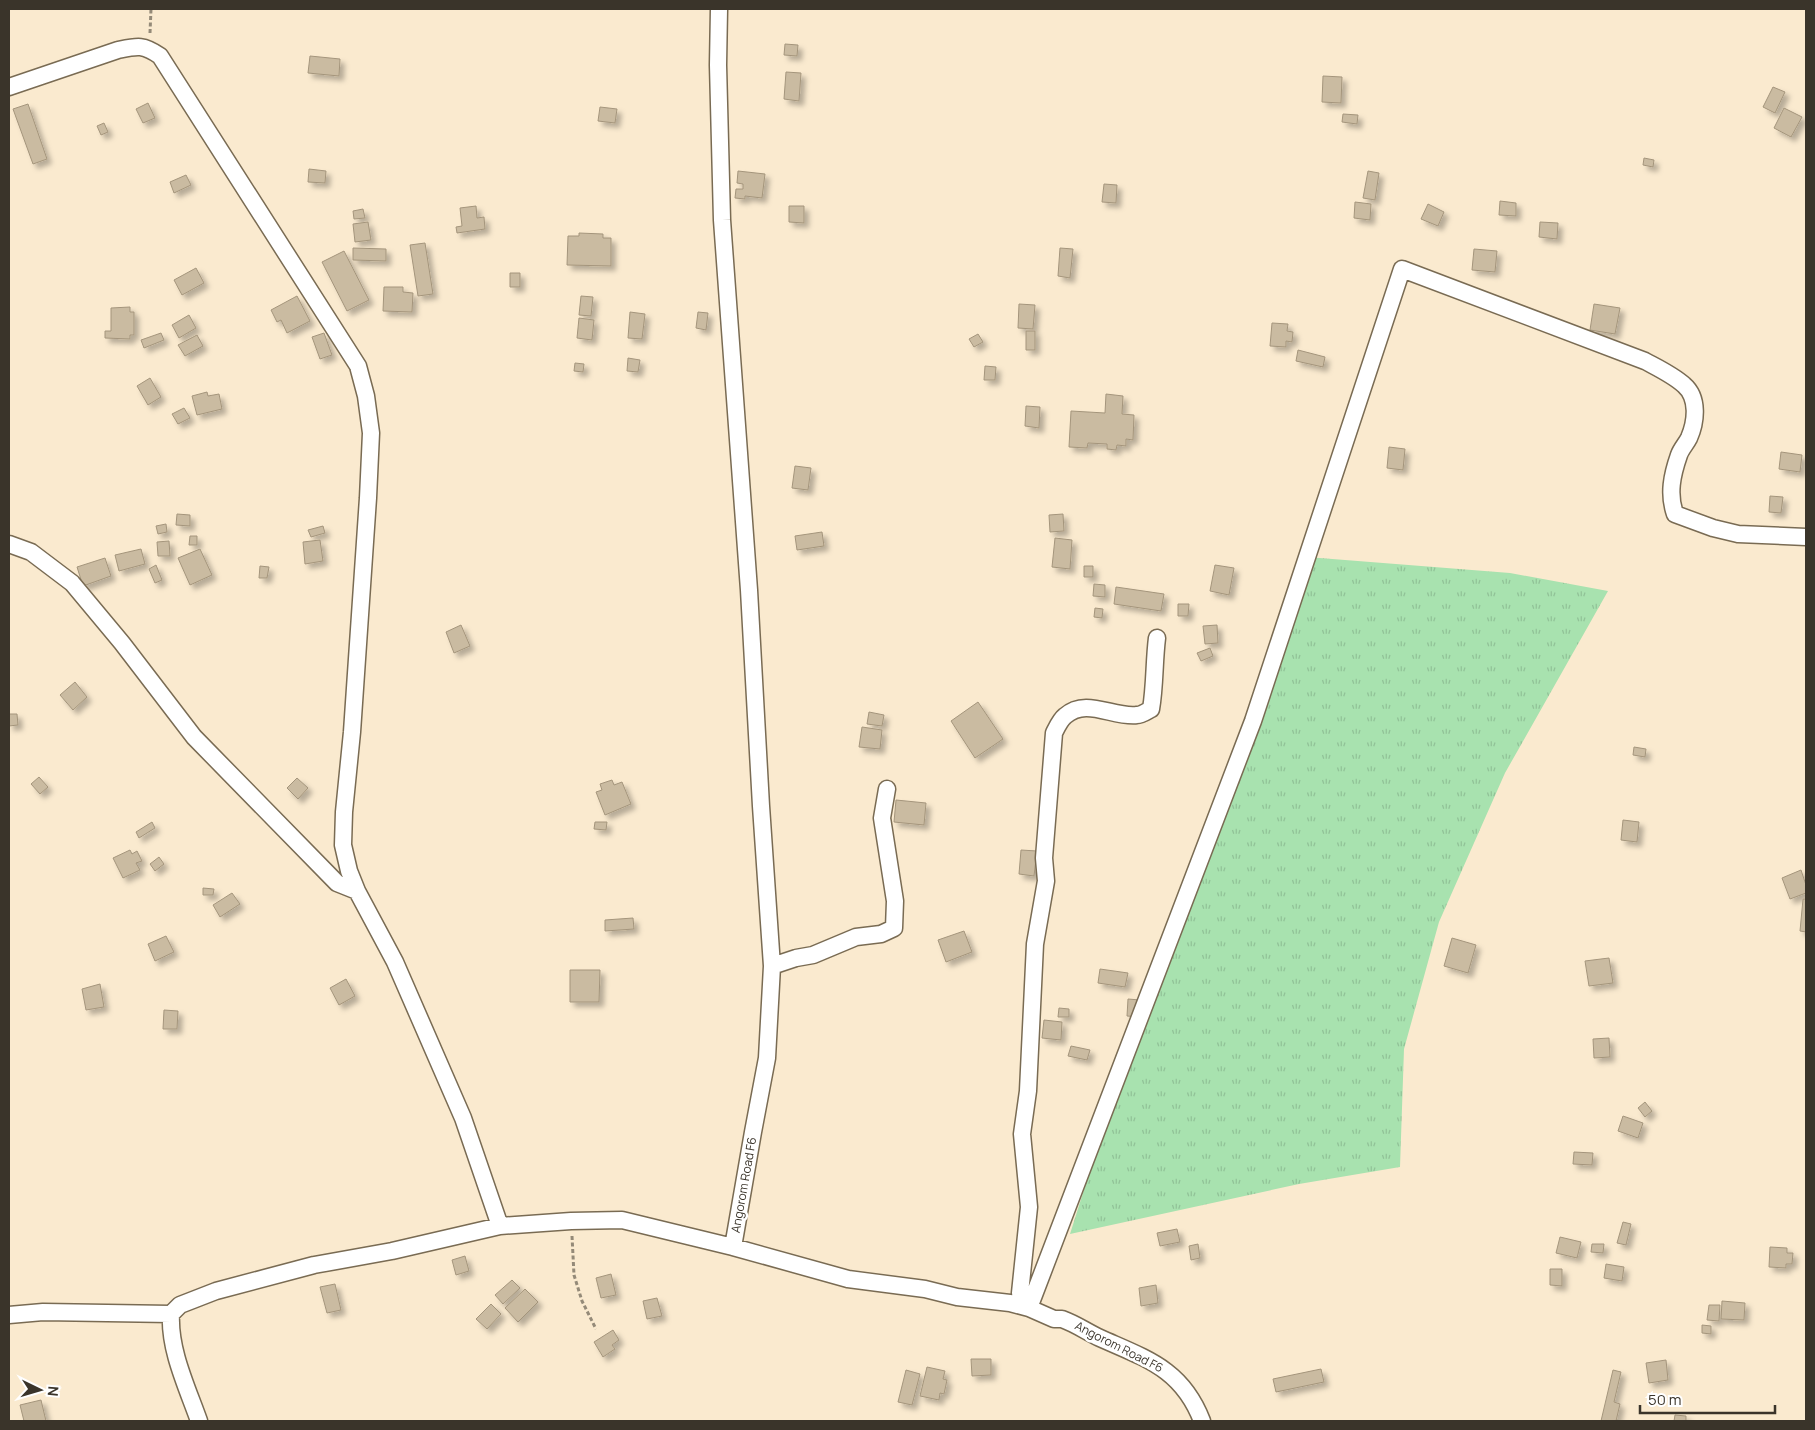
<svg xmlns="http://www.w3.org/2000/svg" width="1815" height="1430" font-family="Manrope,sans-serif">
<defs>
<pattern id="grass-tufts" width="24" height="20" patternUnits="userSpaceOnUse" patternTransform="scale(1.25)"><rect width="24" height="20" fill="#a8e2af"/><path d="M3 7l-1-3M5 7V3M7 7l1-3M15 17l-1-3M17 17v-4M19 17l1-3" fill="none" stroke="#91c297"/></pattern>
<filter id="shadow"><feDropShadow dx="4.5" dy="4.5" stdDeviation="2.5" flood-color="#0004"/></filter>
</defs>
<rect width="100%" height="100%" fill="#faeacf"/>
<path fill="url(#grass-tufts)" d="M1307 557 1510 573 1608 591 1505 773 1439 922 1404 1049 1400 1167 1299 1184 1070 1234 1131 1041Z"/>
<path fill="#cabba1" stroke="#a4957c" filter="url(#shadow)" d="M785 44 798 45 797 56 784 55Z
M310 56 340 59 339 76 308 73Z
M786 72 801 73 799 101 784 99Z
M1323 76 1342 77 1341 103 1322 102Z
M1773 87 1785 92 1775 113 1763 107Z
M148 103 155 118 143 123 136 109Z
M28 104 47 159 33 164 13 109Z
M600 107 617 109 615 123 598 121Z
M1784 108 1802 117 1791 137 1774 128Z
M1343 114 1358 115 1357 124 1342 122Z
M104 123 108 132 101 135 97 126Z
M1644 158 1654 160 1653 167 1643 165Z
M309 169 326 171 325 183 308 182Z
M738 171 765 174 762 198 745 196V199L735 198 736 189H743V184L737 183Z
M1368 171 1379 173 1375 200 1363 198Z
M186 175 191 185 174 193 170 182Z
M1104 184 1117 185 1116 203 1102 202Z
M1500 201 1516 203V216L1499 215Z
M1355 202 1371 204 1370 220 1354 218Z
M1428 204 1444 212 1438 226 1421 219Z
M476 206 477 218 484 217 485 229 457 233 456 227 462 226 460 208Z
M789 206H804V223L789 222Z
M363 209 365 218 354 219 353 211Z
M368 222 371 240 355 242 353 224Z
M1540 222 1558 223 1557 239 1539 237Z
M579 233 603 234V238H611V266L567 265 568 236H579Z
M425 243 433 294 418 296 410 245Z
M353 248 386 249V261L353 260Z
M1060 248 1073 249 1070 278 1058 276Z
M1474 249 1497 251 1495 272 1472 270Z
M344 251 369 300 347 311 322 262Z
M196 268 204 283 182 295 174 280Z
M510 273H520V287H510Z
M384 287H403V292L413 293 412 312 383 311Z
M297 296 310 321 287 333 281 320 277 322 271 310Z
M581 296 593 297 591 316 579 315Z
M1019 304 1035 305 1033 329 1018 328Z
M1594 304 1620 308 1615 334 1590 330Z
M130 307V312H134V335H130V339L105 338V331H111V308Z
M630 312 645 314 642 339 628 338Z
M698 312 708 313 706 330 696 328Z
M189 315 196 328 179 338 172 325Z
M579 318 594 320 592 340 577 338Z
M1272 323 1288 324 1287 331 1293 332 1292 342 1286 341V347L1270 346Z
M1026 331H1035V350H1026Z
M161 333 164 340 144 348 141 340Z
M324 333 332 355 320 359 312 337Z
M978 334 983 342 974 347 969 339Z
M197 335 203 346 185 356 178 345Z
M1298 350 1325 357 1323 367 1296 361Z
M628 358 640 360 638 372 627 371Z
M575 363 584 364 583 372 574 371Z
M985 366 996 367 995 380H984Z
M150 378 161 397 148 405 137 386Z
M207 392 208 396 219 394 222 409 197 415 192 396Z
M1106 394 1123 396 1122 414 1134 415 1133 440 1126 439V446L1117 445 1116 450 1107 449V444L1088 443 1087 448 1069 447 1071 411 1105 413Z
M1026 406 1040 407 1039 428 1025 426Z
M184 408 190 418 178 424 172 414Z
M1389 447 1405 449 1403 470 1387 468Z
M1781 452 1802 455 1800 472 1779 469Z
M795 466 811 468 808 490 792 488Z
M1770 496 1783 497 1781 513 1769 512Z
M177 514 190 515V526L176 525Z
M1063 514 1064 531 1050 532 1049 515Z
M166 524 167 532 158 534 156 526Z
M323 526 325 533 311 537 308 530Z
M822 532 824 546 797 550 795 536Z
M190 536H197V545H189Z
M1055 538 1072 540 1070 569 1052 567Z
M320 540 323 561 305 564 303 542Z
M169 541 170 556H158L157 542Z
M141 549 145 564 119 571 115 555Z
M200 549 212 575 190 585 178 558Z
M105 558 111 576 83 586 77 567Z
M156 565 162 580 155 583 149 569Z
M1215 565 1234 568 1229 595 1210 591Z
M260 566 269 567 267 578H259Z
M1084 566H1093V577H1084Z
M1094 584 1105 585V597L1093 596Z
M1116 587 1164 594 1161 611 1114 604Z
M1178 604H1189L1188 616H1178Z
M1095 608 1103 609 1102 618 1094 617Z
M461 625 470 646 454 653 446 632Z
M1217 625 1218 643 1205 644 1203 626Z
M1210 648 1213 656 1201 661 1197 653Z
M75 682 87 697 73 710 60 695Z
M978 702 1003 739 975 758 951 721Z
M869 712 884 715 882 726 867 724Z
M9 714H17L18 725 9 726Z
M862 727 882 730 880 749 859 747Z
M1634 747 1646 749 1645 757 1633 755Z
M39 777 48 787 40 794 31 784Z
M297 778 308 788 298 799 287 788Z
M612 780 614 785 622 782 631 804 605 815 596 792 602 790 600 784Z
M896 800 926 803 924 825 894 822Z
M1623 820 1639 822 1637 842 1621 840Z
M152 822 155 828 139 838 136 832Z
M595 822H607L606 830 594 829Z
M130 850 132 854 137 851 142 861 136 863 140 870 123 878 113 858Z
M1021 850 1037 851 1034 876 1019 874Z
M159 857 164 864 155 871 150 864Z
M1801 870 1806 885V893L1790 899 1782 878Z
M203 888 214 889 213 895H203Z
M232 893 240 904 220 917 213 905Z
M1803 899H1806V932L1800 931Z
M633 918 634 929 605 931V920Z
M964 931 972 952 946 962 938 940Z
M166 936 174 952 155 961 148 944Z
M1452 938 1476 945 1468 973 1444 966Z
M1609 958 1613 983 1589 986 1585 961Z
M1100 969 1128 973 1125 987 1098 983Z
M570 970H600L599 1002H570Z
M346 979 355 996 339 1005 330 988Z
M100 984 104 1007 86 1010 82 989Z
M1128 999 1140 1000 1138 1017 1127 1016Z
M1059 1008 1069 1009V1017H1058Z
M164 1010 178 1011 177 1029H163Z
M1044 1020 1062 1022 1061 1040 1042 1038Z
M1609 1038 1610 1057 1594 1058 1593 1039Z
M1071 1046 1090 1050 1087 1060 1068 1056Z
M1645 1102 1652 1111 1645 1117 1638 1108Z
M1623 1116 1643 1123 1638 1138 1618 1131Z
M1574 1152 1593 1153 1592 1165 1573 1164Z
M1623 1222 1631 1224 1626 1245 1617 1243Z
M1177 1229 1180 1242 1160 1246 1157 1233Z
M1560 1237 1581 1242 1577 1258 1556 1253Z
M1198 1244 1200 1258 1191 1260 1189 1246Z
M1592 1244H1604L1603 1253 1591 1252Z
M1770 1247 1787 1248V1253H1793L1792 1264H1786V1268L1769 1267Z
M465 1256 469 1271 456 1275 452 1260Z
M1606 1264 1624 1267 1622 1281 1604 1278Z
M1550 1269H1562V1286L1550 1285Z
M611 1274 616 1295 601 1298 596 1278Z
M512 1280 520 1288 503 1304 495 1295Z
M335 1284 341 1310 327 1313 320 1287Z
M1156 1285 1158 1303 1141 1306 1139 1288Z
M525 1289 538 1302 518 1322 505 1308Z
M657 1298 662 1316 647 1319 643 1301Z
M1722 1301 1745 1303 1744 1320 1721 1319Z
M491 1304 501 1314 487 1329 476 1319Z
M1709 1305H1720L1719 1321 1707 1320Z
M1702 1325 1711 1326V1334L1702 1333Z
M613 1330 619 1340 612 1345 615 1349 603 1357 594 1342Z
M971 1359H991V1375L972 1376Z
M1666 1360 1668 1380 1649 1383 1646 1363Z
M927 1367 945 1371 943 1379 947 1380 944 1394 940 1393 939 1400 920 1396Z
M1321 1369 1324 1382 1276 1392 1273 1379Z
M906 1370 920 1374 912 1405 898 1402Z
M1613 1370 1621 1372 1614 1402 1620 1404 1616 1421H1601Z
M41 1400 46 1421H24L20 1405Z
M1675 1415 1686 1416V1421H1674Z"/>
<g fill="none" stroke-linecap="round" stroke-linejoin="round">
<defs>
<path id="street" d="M719 9 718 65 722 220 749 590 761 806 772 966
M9 87 118 50C137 46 143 44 160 56L358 366 366 396 371 433 368 498 352 732 344 812 343 845 349 871 357 891 395 962 463 1118 500 1226
M9 544 31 552 72 583 122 643 194 737 337 883 357 891
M1157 638C1154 662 1155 686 1151 709 1147 711 1142 715 1137 715 1113 718 1086 697 1065 716 1060 720 1057 727 1054 733L1044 858 1046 881 1035 944 1028 1091 1022 1134 1029 1207 1020 1293 1029 1308 1253 721 1402 269 1645 361C1658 368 1673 375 1684 385 1699 398 1696 422 1689 438 1686 444 1681 449 1679 455 1672 475 1668 494 1675 514L1713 528 1738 534 1806 537
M887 789 882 818 895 901 894 928 881 934 856 937 813 955 796 958 772 966 767 1058 753 1132 733 1247 848 1279 925 1289 957 1297 1010 1303 1029 1308 1054 1319H1062C1076 1324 1087 1332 1100 1338 1147 1359 1182 1369 1202 1421
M9 1315 43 1312 171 1314
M199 1421C187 1387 169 1350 171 1314L180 1305 216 1291 314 1265 392 1251 500 1226 571 1221 622 1220 733 1247"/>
</defs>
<use href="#street" stroke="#796b53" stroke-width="19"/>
<path stroke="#948a78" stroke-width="3" stroke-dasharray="4 2.5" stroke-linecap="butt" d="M150 33 151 9
M572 1236 574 1275 582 1301 596 1329"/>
<use href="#street" stroke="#fff" stroke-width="16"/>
</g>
<g text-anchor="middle" stroke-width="5" stroke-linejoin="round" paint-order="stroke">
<g font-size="12" fill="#3a342a" stroke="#fff">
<text transform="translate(744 1185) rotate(-80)" y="4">Angorom Road F6</text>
<text transform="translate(1119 1347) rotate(27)" y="4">Angorom Road F6</text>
</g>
</g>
<rect width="1815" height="1430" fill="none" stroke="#3a342a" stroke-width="20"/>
<g transform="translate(40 1390) rotate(95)" stroke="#ffffff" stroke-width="4" paint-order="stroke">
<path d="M0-4L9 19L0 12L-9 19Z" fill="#3a342a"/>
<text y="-8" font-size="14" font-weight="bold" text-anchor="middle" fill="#3a342a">N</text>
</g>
<path d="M1640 1405v8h135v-8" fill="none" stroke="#3a342a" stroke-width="2.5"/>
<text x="1648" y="1405" font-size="15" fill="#3a342a" stroke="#ffffff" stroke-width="4" paint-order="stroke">50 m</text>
</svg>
